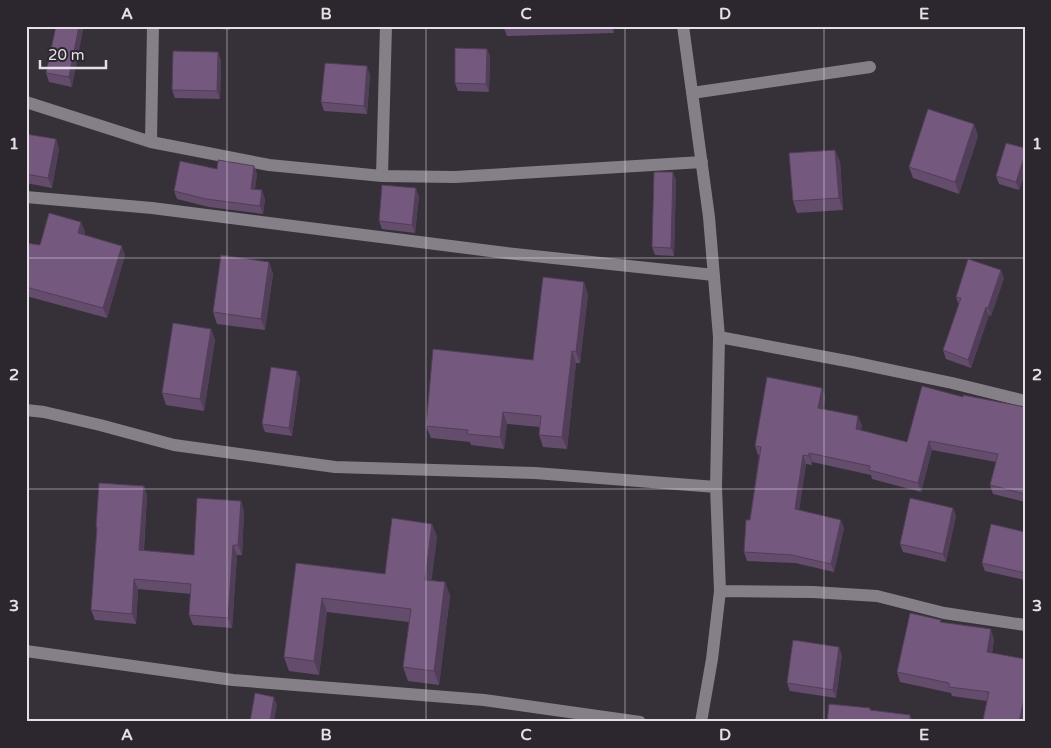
<svg xmlns="http://www.w3.org/2000/svg" width="1051" height="748" font-family="'Varela Round',sans-serif">
<rect width="100%" height="100%" fill="#363038"/>
<g fill="none" stroke-linecap="round" stroke-linejoin="round">
<path stroke="#857f88" stroke-width="12" d="M683 26 709 217 719 337 716 487 720 591 712 659 701 722
M692 93 870 67
M26 102 151 142 269 165 382 176 455 177 702 162
M151 142 153 26
M382 176 386 26
M26 197 152 208 506 253 714 275
M719 337 852 362 952 383 1025 401
M26 410 44 412 100 425 174 445 335 467 535 473 716 487
M720 591 813 592 877 596 944 613 1025 625
M26 651 233 680 484 700 640 722"/>
</g>
<path fill="#644c6c" d="M56 26 72 87 49 82 46 73Z
M190 26H230V30Z
M503 26H613L614 33 507 36Z
M487 49 490 57 489 92 458 91 455 83Z
M218 52 221 61 220 99 175 98 172 90Z
M370 75 367 114 324 111 321 102Z
M974 124 978 136 959 194 913 178 909 167Z
M26 134 56 139 59 149 52 188 26 183Z
M1025 148V173L1019 190 999 184 996 176Z
M840 161 843 210 797 213 793 201Z
M254 166 257 174 255 189 265 199 263 214 209 207 177 199 174 191 217 169Z
M676 180 674 256 655 255 652 247Z
M419 196 415 233 382 229 379 221Z
M81 222 85 232 84 235 125 255 107 318 26 296V243L40 245Z
M269 262 273 274 265 330 217 324 213 312Z
M1004 278 991 316 989 315 971 368 946 359 943 350 959 305 956 297Z
M588 294 580 363H576L567 449 543 447 539 435V427L507 424 504 449 471 445 470 442 431 438 426 426 533 360Z
M211 329 215 340 204 411 166 405 162 393Z
M297 371 300 379 292 436 265 432 262 424Z
M822 388 825 397 823 409 862 425 861 430 907 442 963 397 1025 407V502L993 494 990 485 996 462 932 450 921 492 872 479 871 475 812 462V465L806 464 799 510 844 528 834 572 795 563 747 561 744 552 750 520 759 455H758L755 446Z
M144 486 147 496 144 551 194 555 241 501 244 511 242 555H237L232 628 193 625 189 615 191 594 138 589 136 624 95 620 91 610 97 530 96 527Z
M953 508 956 516 946 562 903 552 900 544Z
M432 524 437 537 431 580 445 582 450 596 439 685 408 681 403 667 409 622 327 612 319 675 289 671 284 657 296 563 385 574Z
M1025 532V580L985 571 982 563Z
M941 622 994 639 992 653 1025 659V722H984L983 720 987 701 952 696 951 693 900 682 897 672Z
M842 655 836 698 790 691 787 683Z"/>
<path fill="#513e58" d="M79 26H84L72 87 69 77Z
M611 26H613L614 33Z
M487 49 490 57 489 92 486 84Z
M218 52 221 61 220 99 217 91Z
M367 66 370 75 367 114 364 106Z
M974 124 978 136 959 194 955 182Z
M56 139 59 149 52 188 48 178Z
M835 150 840 161 843 210 839 198Z
M1025 155V173L1019 190 1016 182Z
M254 166 257 174 254 197 251 189Z
M673 172 676 180 674 256 671 248Z
M416 188 419 196 415 233 412 225Z
M262 190 265 199 263 214 260 206Z
M81 222 85 232 82 243 78 233Z
M122 246 125 255 107 318 103 308Z
M269 262 273 274 265 330 261 319Z
M1001 270 1004 278 991 316 988 308Z
M584 282 588 294 580 363 576 352Z
M986 307 989 315 971 368 968 360Z
M211 329 215 340 204 411 200 399Z
M572 351 576 363 567 449 562 437Z
M297 371 300 379 292 436 289 428Z
M822 388 825 397 821 417 818 408Z
M503 412 507 424 504 449 500 437Z
M858 416 862 425 859 438 856 429Z
M929 441 932 450 921 492 918 483Z
M809 453 812 462V465L809 456Z
M803 455 806 464 798 518 795 509Z
M144 486 147 496 143 560 139 550Z
M241 501 244 511 242 555 238 545Z
M953 508 956 516 946 562 943 554Z
M841 520 844 528 834 572 831 564Z
M432 524 437 537 430 593 425 580Z
M233 545 237 555 232 628 228 618Z
M134 579 138 589 136 624 132 614Z
M445 582 450 596 439 685 434 671Z
M322 598 327 612 319 675 314 661Z
M991 629 994 639 991 661 987 652Z
M839 647 842 655 836 698 833 690Z
M1025 695V722H1019Z
M274 697 277 705 274 722H270Z
M910 715 913 722H910Z"/>
<path fill="#74587e" stroke="#513e58" d="M56 26H79L69 77 46 73Z
M455 48 487 49 486 84 455 83Z
M173 51 218 52 217 91 172 90Z
M325 63 367 66 364 106 321 102Z
M928 109 974 124 955 182 909 167Z
M26 134 56 139 48 178 26 174Z
M1006 143 1025 148V155L1016 182 996 176Z
M835 150 839 198 793 201 789 153Z
M218 160 254 166 251 189 262 190 260 206 206 199 174 191 180 161 217 169Z
M654 172H673L671 248 652 247Z
M382 185 416 188 412 225 379 221Z
M49 213 81 222 78 233 122 246 103 308 26 287V243L40 245Z
M221 255 269 262 261 319 213 312Z
M968 259 1001 270 988 308 986 307 968 360 943 350 961 298 956 297Z
M543 277 584 282 576 352 572 351 562 437 539 435 541 416 503 412 500 437 467 434 468 430 426 426 433 349 533 360Z
M173 323 211 329 200 399 162 393Z
M271 367 297 371 289 428 262 424Z
M767 377 822 388 818 408 858 416 856 429 907 442 922 386 963 397V395L1025 407V494L990 485 998 454 929 441 918 483 869 470 870 466 809 453V456L803 455 795 509 841 520 831 564 792 555 744 552 746 520H750L761 447 755 446Z
M99 483 144 486 139 550 194 555 197 498 241 501 238 545H233L228 618 189 615 191 584 134 579 132 614 91 610 97 527H96Z
M910 498 953 508 943 554 900 544Z
M392 518 432 524 425 580 445 582 434 671 403 667 411 609 322 598 314 661 284 657 296 563 385 574Z
M991 524 1025 532V573L982 563Z
M910 613 941 620 940 622 991 629 987 652 1025 659V695L1019 722H991L983 720 989 692 949 687V683L897 672Z
M793 640 839 647 833 690 787 683Z
M255 693 274 697 270 722H250Z
M829 704 870 708V710L910 715V722H827Z"/>
<path fill="none" stroke="#e4e1e6" stroke-width="1" stroke-opacity="0.55" d="M227 26V722M426 26V722M625 26V722M824 26V722M26 258H1025M26 489H1025"/>
<rect width="1051" height="748" fill="none" stroke="#2c262e" stroke-width="55"/>
<path d="M40 60v8h66v-8" fill="none" stroke="#e4e1e6" stroke-width="2.5"/>
<text x="48" y="60" font-size="15" fill="#e4e1e6" stroke="#2c262e" stroke-width="4" paint-order="stroke">20 m</text>
<rect x="28" y="28" width="996" height="692" fill="none" stroke="#e4e1e6" stroke-width="2"/>
<g font-size="16" text-anchor="middle" font-weight="bold" fill="#e4e1e6">
<text x="127" y="19">A</text>
<text x="326" y="19">B</text>
<text x="526" y="19">C</text>
<text x="725" y="19">D</text>
<text x="924" y="19">E</text>
<text x="14" y="149">1</text>
<text x="1037" y="149">1</text>
<text x="14" y="380">2</text>
<text x="1037" y="380">2</text>
<text x="14" y="611">3</text>
<text x="1037" y="611">3</text>
<text x="127" y="740">A</text>
<text x="326" y="740">B</text>
<text x="526" y="740">C</text>
<text x="725" y="740">D</text>
<text x="924" y="740">E</text>
</g>
</svg>
